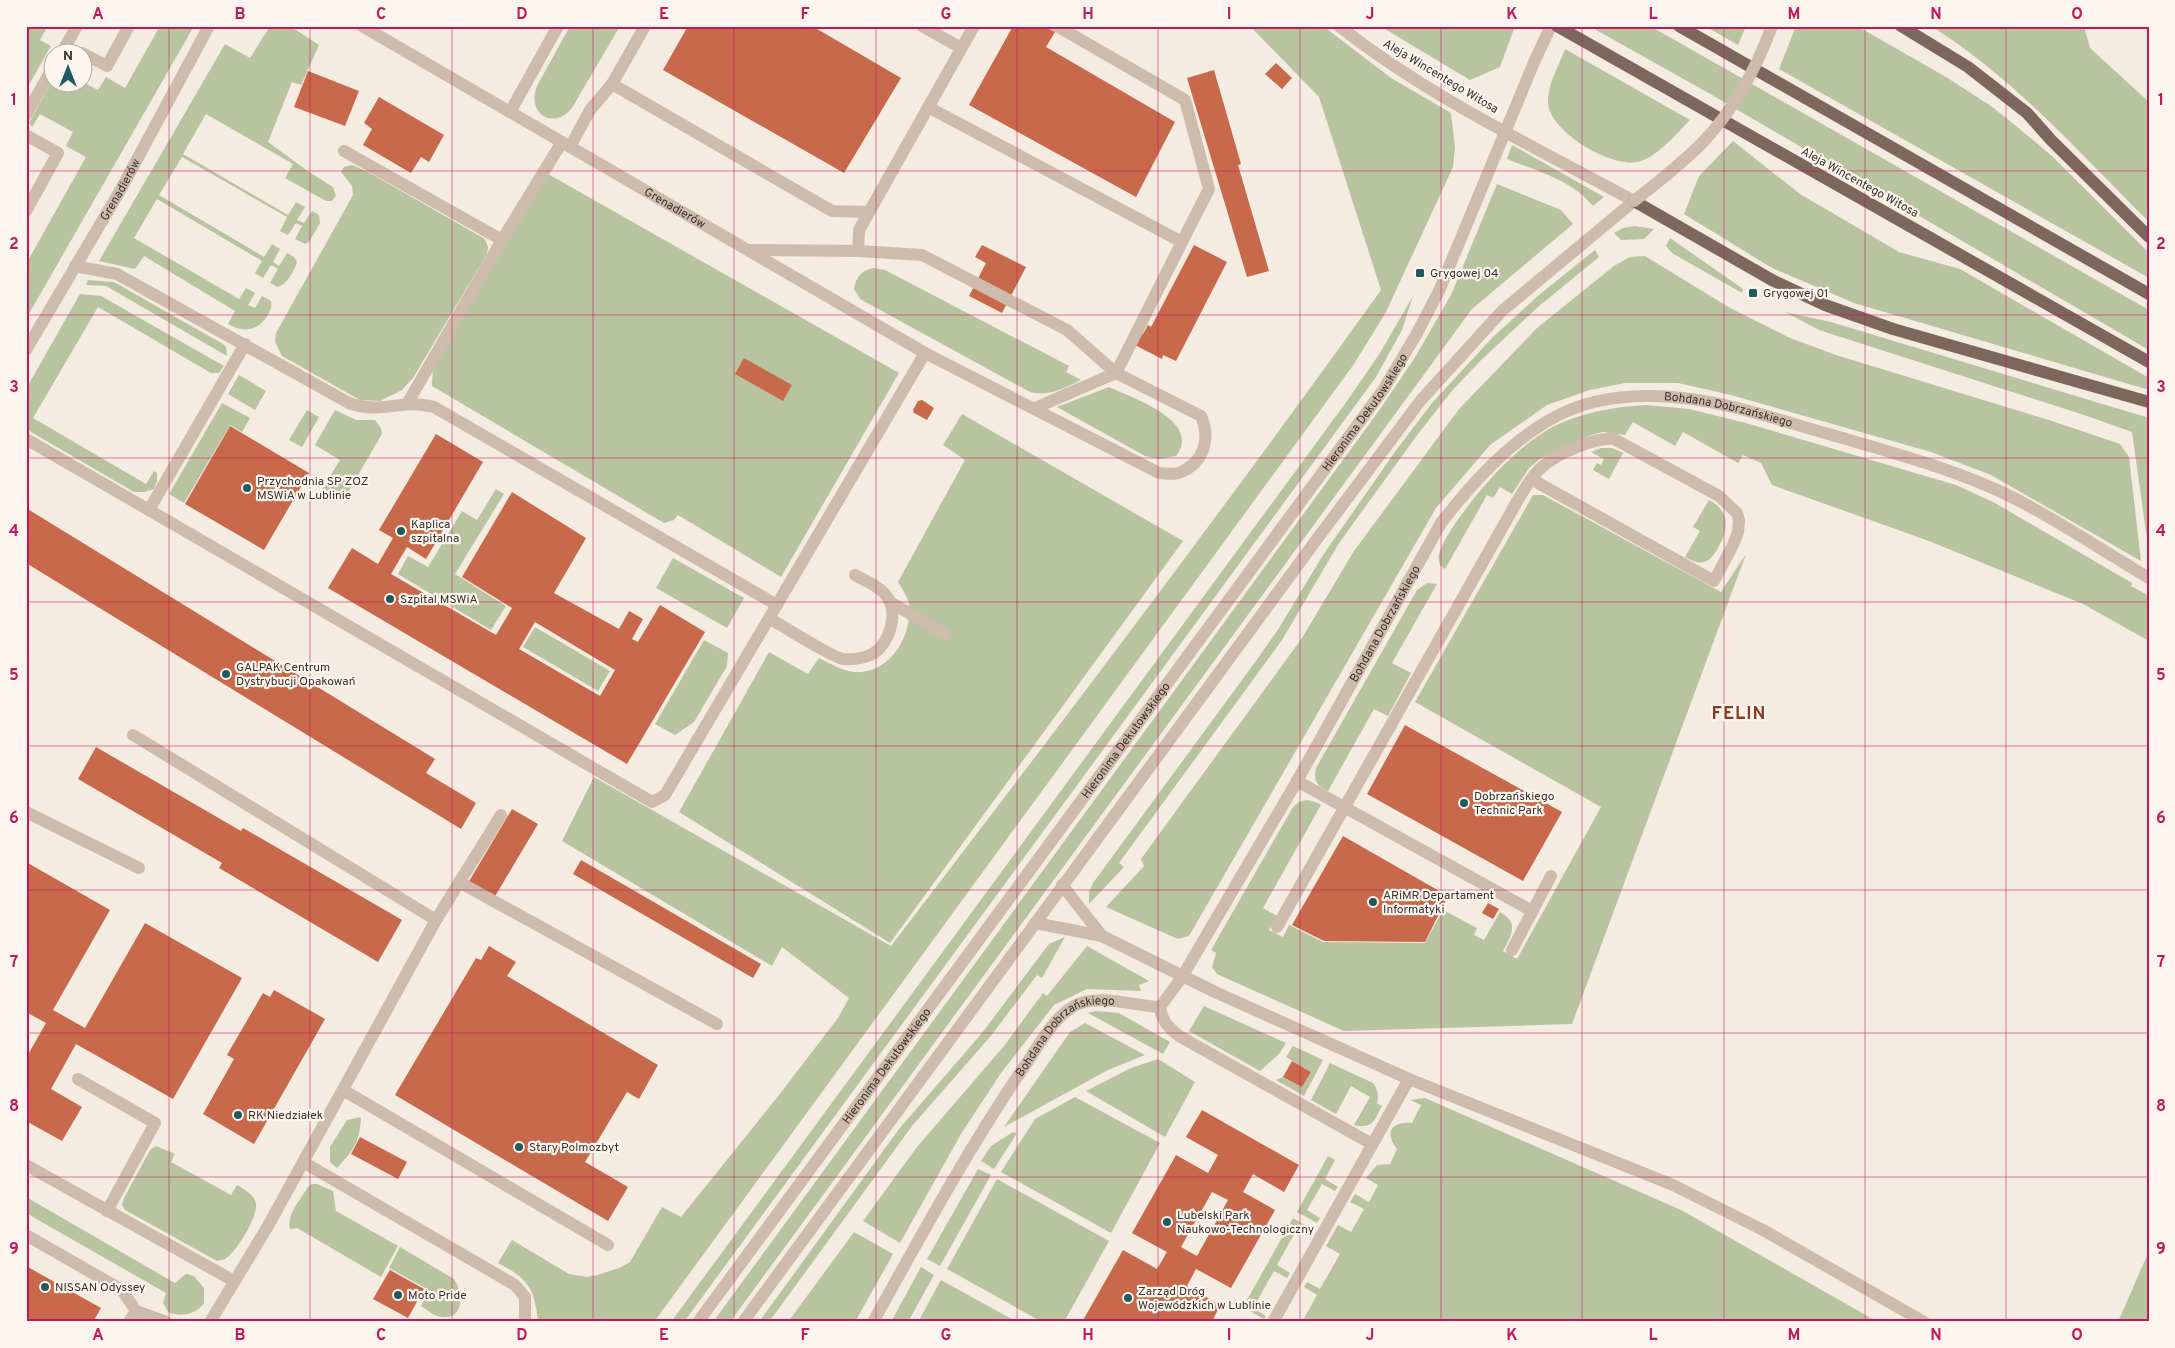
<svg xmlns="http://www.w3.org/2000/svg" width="2175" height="1348" font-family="Overpass,sans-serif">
<rect width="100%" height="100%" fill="#f4ebe1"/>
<path fill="#b8c4a0" d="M26 26H48L40 40 51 46 26 90Z
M160 26H194L26 319V264L86 157 66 146 73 132 40 114 32 127 29 123 52 81 83 82 98 90 106 77 125 88Z
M270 26H290L319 45 301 85 292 82 268 142 309 172 333 187 336 196 332 201H326L285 178 293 164 206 114 183 154 288 215 296 202 305 207 297 220 304 223 312 211 319 215 320 223 309 242 305 244 295 239 302 226 296 223 288 235 280 231 287 217 182 157 159 195 264 257 272 244 280 249 273 262 279 266 287 253 294 257 297 262C294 271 288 283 278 287L270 283 278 269 271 265 263 278 255 273 262 261 157 199 134 238 239 299 246 288 255 293 248 305 255 308 262 296 271 301C272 306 271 308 269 313 260 330 244 334 228 324L235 311 144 256 135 269 99 261 225 44 250 58Z
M570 26H620L572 108C553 131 526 113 537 86Z
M1250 26H1323L1391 78 1451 113 1455 147 1453 167 1386 312 1354 364 654 1322H538C535 1288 527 1278 498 1263L512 1240 569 1274 587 1277 597 1275 619 1268 630 1262 662 1207 681 1217 779 1095 838 1018 849 998 782 947 772 966 562 841 594 777 891 946C1057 729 1222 512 1381 290L1319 97Z
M1380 26H1515L1500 67 1470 80Z
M1589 26H1650L2149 310V350L1712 95Z
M1705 26H1746L1738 45Z
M1796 26H1857L1946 77 1991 106 2016 126 2052 156 2149 253V278L1779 69Z
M1931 26H2084L2090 48 2149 102V222C2080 153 2014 78 1931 26Z
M1565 49 1690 120C1677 133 1656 159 1637 162 1610 167 1550 132 1548 103 1547 85 1559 66 1565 49Z
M1733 141 1800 194 1899 252 1960 269 2149 378V390L1854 303 1772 268 1684 214 1699 176Z
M1512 145 1604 197 1593 206C1572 180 1537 171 1507 159Z
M352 165 368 172 485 239 488 247 487 254 413 378 402 390 380 401 360 400 282 356 275 342 276 333 353 195 352 186 341 172 344 167Z
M548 174 899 373 781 577 678 515 674 520 664 523 432 386 433 366Z
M1497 184 1561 210 1573 224 1472 309 730 1322H713L1378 412 1414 359 1451 295Z
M1635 226 1654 229 1644 239 1621 240 1614 233 1623 228Z
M1670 238 1743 289 1742 293 1672 253 1666 246Z
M1595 250 1599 257 1538 307 1480 361 1451 392 1418 434 1339 543 1282 640 1119 863 1124 867 1089 904V892L1093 883 1256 661 1279 628 1323 555 1397 449 1432 403 1493 337 1540 294Z
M1645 256 1730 308 1790 338 1836 355 2052 421 2120 444 2129 457 2141 561 1991 475 1931 452 1731 395 1678 383H1625L1590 390 1547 405 1490 445 1436 508 1189 936 1178 939 1106 907 1144 866 1141 859 1302 638 1354 551 1459 409 1537 328 1614 266 1630 257Z
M873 268 885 270 1069 366 1066 372 1081 380C1065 388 1049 397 1030 392L860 299 854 289C856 277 861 271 873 268Z
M88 280 114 282 223 344 226 347 227 356 106 286 86 285Z
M80 294 101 296 224 366 219 373H211L98 307 33 418 146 484 154 471 157 473V481L154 489 144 492H134L26 429V389Z
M1413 296 1402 330 1376 377 684 1322H671L1347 401 1380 353Z
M1785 312 1831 322 2149 418V553L2132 432 2087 416 1819 330Z
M239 375 266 391 255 410 228 394Z
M1109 387C1132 398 1203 421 1176 456L1160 459 1145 456 1057 407Z
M222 403 250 418 242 432 230 425 184 503 169 494Z
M1646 405 1689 409 1746 423 1956 485 1995 503 2132 583 2131 586 2149 596V641L2083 604 1929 541 1772 485 1761 463 1743 455 1738 463 1683 432 1675 446 1633 422 1625 435 1603 432 1591 435 1540 459 1529 468 1512 494 1500 487 1493 498 1487 495 1445 569 1440 565C1439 561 1438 558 1439 554 1446 529 1490 477 1510 459 1522 448 1535 437 1549 429 1578 413 1613 407 1646 405Z
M307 410 319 417 302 447 289 440Z
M335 410 356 420H375L381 428 382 434 343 501 322 489 340 460 315 445Z
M962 414 1183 541 890 943 679 812 769 652 808 674 819 658C829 663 842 671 854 672 889 675 912 637 909 606 909 598 902 589 898 582L965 460 943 445Z
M1601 448H1612L1623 453 1609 479 1593 470 1597 463 1601 465 1604 459 1591 452Z
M496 489 504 494 455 574 506 606 491 630 398 574 408 556 428 567 462 511 477 520Z
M1533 495H1543L1721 592 1746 554 1572 1024 1344 1031 1217 974 1212 967 1216 953 1211 950 1293 807C1302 798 1310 799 1321 805L1263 908 1277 916 1269 930 1283 937 1289 925 1323 942 1425 943 1443 910 1477 928 1474 935 1484 940 1500 912C1520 923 1511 935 1503 951L1517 959 1601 807 1415 702Z
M1709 500C1728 510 1729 525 1721 542 1712 560 1705 569 1685 557L1700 531 1693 527Z
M673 558 744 598 727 628 656 588Z
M1427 583 1437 584 1392 663 1411 673 1388 716 1374 709 1328 791C1317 786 1313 781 1316 768L1417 590Z
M535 627 610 671 598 691 523 647Z
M704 640 728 653 727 666 694 722 675 735 655 724Z
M1065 937 1042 978 1037 975 990 1037 912 1126 769 1322H759L899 1129 982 1033 1049 944Z
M1087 946 1149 981 1139 985 1141 991 1087 989 1054 1005 1001 1073 961 1134 900 1243 863 1221 917 1147 1004 1046 1043 993 1047 996Z
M1204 1006 1286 1043 1279 1054 1260 1071 1189 1031Z
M1096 1011 1119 1013 1170 1042 1163 1054 1088 1013Z
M1085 1023 1145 1055 1108 1070 1004 1127 1070 1032Z
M1293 1046 1323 1060 1304 1096 1276 1080 1283 1077 1302 1087 1311 1072 1286 1057Z
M1158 1059 1195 1082 1165 1137 1086 1091 1131 1068Z
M1330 1063 1373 1083C1378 1089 1379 1096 1377 1103L1382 1106C1374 1121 1373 1129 1354 1125L1370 1097 1351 1086 1336 1114 1311 1100Z
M1075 1097 1160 1143 1111 1233 1001 1172 1035 1119Z
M1425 1098 1681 1210 1878 1322H1302L1317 1295 1304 1287 1307 1282 1320 1289 1340 1254 1326 1246 1338 1225 1351 1232 1364 1209 1350 1202 1355 1194 1369 1202 1378 1185 1366 1178 1377 1165 1390 1164 1397 1149C1384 1133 1391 1121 1412 1123L1421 1105 1410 1100Z
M361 1117C360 1142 353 1151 337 1168L330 1162V1147L347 1120Z
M1013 1132 1017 1133 994 1169 981 1161 991 1146Z
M156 1146 175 1154 171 1162 231 1195 237 1185C245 1190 254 1194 256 1204 258 1216 236 1253 225 1259 223 1260 220 1260 217 1261L125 1210 122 1205 124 1198 150 1150Z
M1328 1156 1335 1160 1325 1179 1338 1187 1335 1191 1322 1184 1307 1210 1320 1218 1317 1223 1297 1212Z
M978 1169 991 1175 940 1266 927 1259Z
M997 1179 1109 1241 1064 1322H1042L947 1269Z
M312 1184H317L333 1191 336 1211 398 1246 381 1277 297 1228 290 1229C286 1215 301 1199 308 1187Z
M26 1197 175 1283 186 1274 194 1276 204 1288V1303C197 1314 180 1318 168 1312L163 1303 166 1293 26 1213Z
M1293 1218 1313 1230 1311 1234 1298 1227 1277 1265 1290 1273 1287 1278 1274 1271 1253 1308 1266 1316 1264 1319 1243 1307Z
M854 1232 893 1254 855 1322H788Z
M400 1247 454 1279C463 1292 465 1320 442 1317 434 1316 427 1310 421 1306L429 1290 389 1268Z
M2149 1251V1322H2118Z
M921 1267 934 1275 908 1322H891Z
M941 1280 1017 1322H918Z"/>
<path fill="#c8694b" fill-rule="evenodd" d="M688 26H812L901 78 844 173 663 70Z
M1013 26H1044L1055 32 1046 47 1175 122 1136 197 969 105Z
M1276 63 1292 78 1282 89 1265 74Z
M1214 70 1241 164 1238 165 1269 271 1247 277 1187 78Z
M308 71 359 91 345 126 294 107Z
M379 97 444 135 429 162 421 157 411 173 363 145 372 129 364 123Z
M982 245 1026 267 1002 313 969 296 986 263 975 257Z
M1194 245 1227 262 1176 361 1163 355 1162 359 1133 344 1139 332 1143 334 1148 325 1151 327Z
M744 358 792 385 783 401 735 374Z
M922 400 934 408 927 420 914 413 913 410 918 401Z
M230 426 309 473 264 550 185 504Z
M436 434 483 462 426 559 407 547 391 574 496 635 512 608 462 577 512 492 586 538 554 593 619 629 629 611 643 619 632 639 638 642 660 605 705 632 627 764 328 588 352 548 378 564 393 538 379 530ZM535 622 615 670 600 696 519 649Z
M26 508 435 759 426 773 476 803 461 829 26 563Z
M1405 725 1562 812 1523 881 1367 794Z
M96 747 241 831 243 828 402 920 378 962 219 868 222 863 78 779Z
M512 809 538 824 494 898 468 883Z
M1343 836 1448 896 1425 942 1324 941 1292 925Z
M581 860 761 964 753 978 573 874Z
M26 862 110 910 53 1010 85 1028 145 923 242 978 173 1099 76 1044 51 1089 82 1107 62 1141 26 1121V1058L46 1023 26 1012Z
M1488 903 1499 909 1493 919 1482 913Z
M489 946 516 962 507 976 658 1065 639 1099 627 1092 585 1162 628 1187 608 1221 395 1095 476 958 481 960Z
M274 990 325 1019 254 1144 203 1114 234 1059 227 1055 263 993 270 997Z
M1292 1061 1311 1072 1302 1087 1283 1077Z
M1202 1110 1299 1165 1284 1192 1253 1174 1243 1192 1275 1210 1231 1288 1196 1269 1187 1286 1220 1305 1212 1322H1082L1123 1250 1157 1269 1167 1252 1132 1233 1176 1155 1208 1173 1218 1155 1186 1137ZM1212 1192 1228 1200 1197 1256 1181 1247Z
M360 1137 407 1162 398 1179 351 1154Z
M26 1266 101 1308 93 1322H26Z
M390 1270 424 1289 408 1318 373 1299Z"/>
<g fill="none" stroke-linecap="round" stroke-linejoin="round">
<g stroke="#cdbbac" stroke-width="12">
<path id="s1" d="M362 26 925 353 1159 473C1165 473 1174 475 1179 473 1204 463 1211 439 1201 416L1116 373 1182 242 928 107"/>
<path d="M645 26 612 84 832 211 869 212"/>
<path d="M922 26 961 48"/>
<path d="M1057 26 1185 100 1209 189 1182 242"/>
<path d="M62 52 77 26"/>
<path d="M82 53 107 66 129 26"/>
<path d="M510 112 558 26"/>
<path d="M26 115 52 69"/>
<path d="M26 135 58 153 26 211"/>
<path d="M570 147 590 110 612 84"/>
<path d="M344 151 502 240"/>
<path d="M750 250 858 251 922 255 1067 330 1116 373 1035 408"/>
<path d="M858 251 859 230 974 26"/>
<path d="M75 266 117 274 349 403C382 415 402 398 434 407L777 605"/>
<path d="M245 344 149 510 652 802 665 795 925 353"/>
<path id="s2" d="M26 350 121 189 209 26"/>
<path d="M407 404 502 240 562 142"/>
<path d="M26 439 149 510"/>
<path d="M890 602 945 634"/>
<path d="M769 618C781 625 833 658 843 659 854 660 870 658 879 649 892 635 899 608 884 593 877 585 864 580 855 575"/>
<path d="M133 735 436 920"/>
<path d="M1297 781 1532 911"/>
<path d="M26 812 139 868"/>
<path d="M459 882 717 1024"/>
<path d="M1062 885 1102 936"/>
<path d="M1035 923 1102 936 1215 992 1409 1079 1673 1185 1763 1230 1924 1322"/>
<path d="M1277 927 1519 498C1526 487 1532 475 1542 467 1556 454 1595 437 1614 439L1719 496 1737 513 1739 520 1738 532 1733 545 1714 581 1531 479"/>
<path d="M1512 950 1551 876"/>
<path d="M1160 1007C1161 1020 1169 1028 1179 1036L1372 1144"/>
<path d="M78 1079 155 1123 107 1211"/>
<path d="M343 1090 608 1245"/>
<path d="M303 1162 515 1285 525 1297V1322"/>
<path d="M26 1165 234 1281"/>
<path d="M26 1235 122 1290 136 1311"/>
<path d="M129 1322 136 1311 166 1322"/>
<path d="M210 1322 268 1226 436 920 501 815"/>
<path id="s3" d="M698 1322 1383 390 1416 335 1439 291 1535 60 1551 26"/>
<path d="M743 1322 1314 543 1421 400 1502 311 1634 201C1535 147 1429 97 1339 26"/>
<path id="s4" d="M873 1322C922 1234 969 1147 1026 1064 1039 1045 1053 1018 1074 1006 1098 993 1134 1006 1160 1007L1182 977 1297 781 1441 523C1479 474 1531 417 1594 402 1677 382 1760 415 1839 437 1897 454 1957 470 2012 497 2059 521 2103 551 2149 578"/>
<path d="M1273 1322 1409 1079"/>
</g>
<path stroke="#7d675c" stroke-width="12" d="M1557 26 2149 362
M1679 26 2149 294
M1901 26 1968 67 2027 113 2051 140 2149 237
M1634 201 1772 280 1825 305 1893 329 2149 402"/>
<path stroke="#cdbbac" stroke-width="12" d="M1634 201C1658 182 1683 163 1704 141 1735 108 1756 69 1772 26"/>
</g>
<path fill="none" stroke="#c2185b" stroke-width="1" stroke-opacity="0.55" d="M169 26V1322M310 26V1322M452 26V1322M593 26V1322M734 26V1322M876 26V1322M1017 26V1322M1158 26V1322M1300 26V1322M1441 26V1322M1582 26V1322M1724 26V1322M1865 26V1322M2006 26V1322M26 171H2149M26 315H2149M26 458H2149M26 602H2149M26 746H2149M26 890H2149M26 1033H2149M26 1177H2149"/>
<g fill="#1f5a5e" stroke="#fbf5ee" stroke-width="2">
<rect x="1415" y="268" width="10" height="10" rx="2.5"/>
<rect x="1748" y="288" width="10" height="10" rx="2.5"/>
<circle cx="247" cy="488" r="5"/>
<circle cx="401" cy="531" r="5"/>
<circle cx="390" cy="599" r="5"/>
<circle cx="226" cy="674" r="5"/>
<circle cx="1464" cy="803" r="5"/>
<circle cx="1373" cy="902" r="5"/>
<circle cx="238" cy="1115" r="5"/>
<circle cx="519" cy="1147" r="5"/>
<circle cx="1167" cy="1222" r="5"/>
<circle cx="45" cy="1287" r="5"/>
<circle cx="398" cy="1295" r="5"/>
<circle cx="1128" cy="1298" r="5"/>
</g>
<g text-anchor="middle" stroke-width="4.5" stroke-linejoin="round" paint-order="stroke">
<g font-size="12" fill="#3b302b" stroke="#fbf5ee">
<text transform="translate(1441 76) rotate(31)" y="4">Aleja Wincentego Witosa</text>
<text transform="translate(1860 182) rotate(29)" y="4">Aleja Wincentego Witosa</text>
<text dy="4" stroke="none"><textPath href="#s2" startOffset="186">Grenadierów</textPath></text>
<text dy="4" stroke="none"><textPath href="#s1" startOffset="362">Grenadierów</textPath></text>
<text dy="4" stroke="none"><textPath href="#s4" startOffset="1358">Bohdana Dobrzańskiego</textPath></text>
<text dy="4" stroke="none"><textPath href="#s3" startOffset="1128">Hieronima Dekutowskiego</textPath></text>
<text dy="4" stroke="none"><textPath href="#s4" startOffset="908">Bohdana Dobrzańskiego</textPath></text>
<text dy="4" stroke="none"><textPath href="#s3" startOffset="722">Hieronima Dekutowskiego</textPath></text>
<text dy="4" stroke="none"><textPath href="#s4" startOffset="352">Bohdana Dobrzańskiego</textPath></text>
<text dy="4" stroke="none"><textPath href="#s3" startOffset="318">Hieronima Dekutowskiego</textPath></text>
</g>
<g font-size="12" fill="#3b302b" stroke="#fbf5ee" text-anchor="start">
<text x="1430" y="277">Grygowej 04</text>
<text x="1763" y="297">Grygowej 01</text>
<text x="257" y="485">Przychodnia SP ZOZ<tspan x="257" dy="14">MSWiA w Lublinie</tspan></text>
<text x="411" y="528">Kaplica<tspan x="411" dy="14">szpitalna</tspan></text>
<text x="400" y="603">Szpital MSWiA</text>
<text x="236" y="671">GALPAK Centrum<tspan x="236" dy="14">Dystrybucji Opakowań</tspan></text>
<text x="1474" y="800">Dobrzańskiego<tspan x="1474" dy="14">Technic Park</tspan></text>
<text x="1383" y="899">ARiMR Departament<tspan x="1383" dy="14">Informatyki</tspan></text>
<text x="248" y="1119">RK Niedziałek</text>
<text x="529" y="1151">Stary Polmozbyt</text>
<text x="1177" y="1219">Lubelski Park<tspan x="1177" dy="14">Naukowo-Technologiczny</tspan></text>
<text x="55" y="1291">NISSAN Odyssey</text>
<text x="1138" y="1295">Zarząd Dróg<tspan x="1138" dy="14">Wojewódzkich w Lublinie</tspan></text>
<text x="408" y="1299">Moto Pride</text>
</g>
<g font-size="18" font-weight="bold" letter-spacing="1" fill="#8c3b22" stroke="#fbf5ee">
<text x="1739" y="719">FELIN</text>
</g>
</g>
<rect width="2175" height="1348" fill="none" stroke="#fbf5ee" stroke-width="55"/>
<g transform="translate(68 68)"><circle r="24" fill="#fbf5ee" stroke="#aea6a0"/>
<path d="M0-4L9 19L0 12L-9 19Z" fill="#1f5a5e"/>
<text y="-8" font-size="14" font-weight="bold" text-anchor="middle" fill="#3b302b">N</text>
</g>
<rect x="28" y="28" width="2120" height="1292" fill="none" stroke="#c2185b" stroke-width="2"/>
<g font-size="16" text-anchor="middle" font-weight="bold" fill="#c2185b">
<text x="98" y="19">A</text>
<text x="240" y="19">B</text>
<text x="381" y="19">C</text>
<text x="522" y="19">D</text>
<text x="664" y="19">E</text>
<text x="805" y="19">F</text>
<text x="946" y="19">G</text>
<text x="1088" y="19">H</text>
<text x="1229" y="19">I</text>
<text x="1370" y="19">J</text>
<text x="1512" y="19">K</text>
<text x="1653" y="19">L</text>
<text x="1794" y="19">M</text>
<text x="1936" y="19">N</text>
<text x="2077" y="19">O</text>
<text x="14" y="105">1</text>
<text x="2161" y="105">1</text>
<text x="14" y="249">2</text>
<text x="2161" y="249">2</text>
<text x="14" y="392">3</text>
<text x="2161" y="392">3</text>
<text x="14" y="536">4</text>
<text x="2161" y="536">4</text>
<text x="14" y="680">5</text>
<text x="2161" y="680">5</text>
<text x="14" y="823">6</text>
<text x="2161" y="823">6</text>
<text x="14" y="967">7</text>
<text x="2161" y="967">7</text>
<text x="14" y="1111">8</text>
<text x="2161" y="1111">8</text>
<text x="14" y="1254">9</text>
<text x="2161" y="1254">9</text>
<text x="98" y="1340">A</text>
<text x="240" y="1340">B</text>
<text x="381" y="1340">C</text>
<text x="522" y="1340">D</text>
<text x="664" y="1340">E</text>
<text x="805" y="1340">F</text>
<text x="946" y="1340">G</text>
<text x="1088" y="1340">H</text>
<text x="1229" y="1340">I</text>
<text x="1370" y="1340">J</text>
<text x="1512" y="1340">K</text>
<text x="1653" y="1340">L</text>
<text x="1794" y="1340">M</text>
<text x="1936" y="1340">N</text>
<text x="2077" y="1340">O</text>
</g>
</svg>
